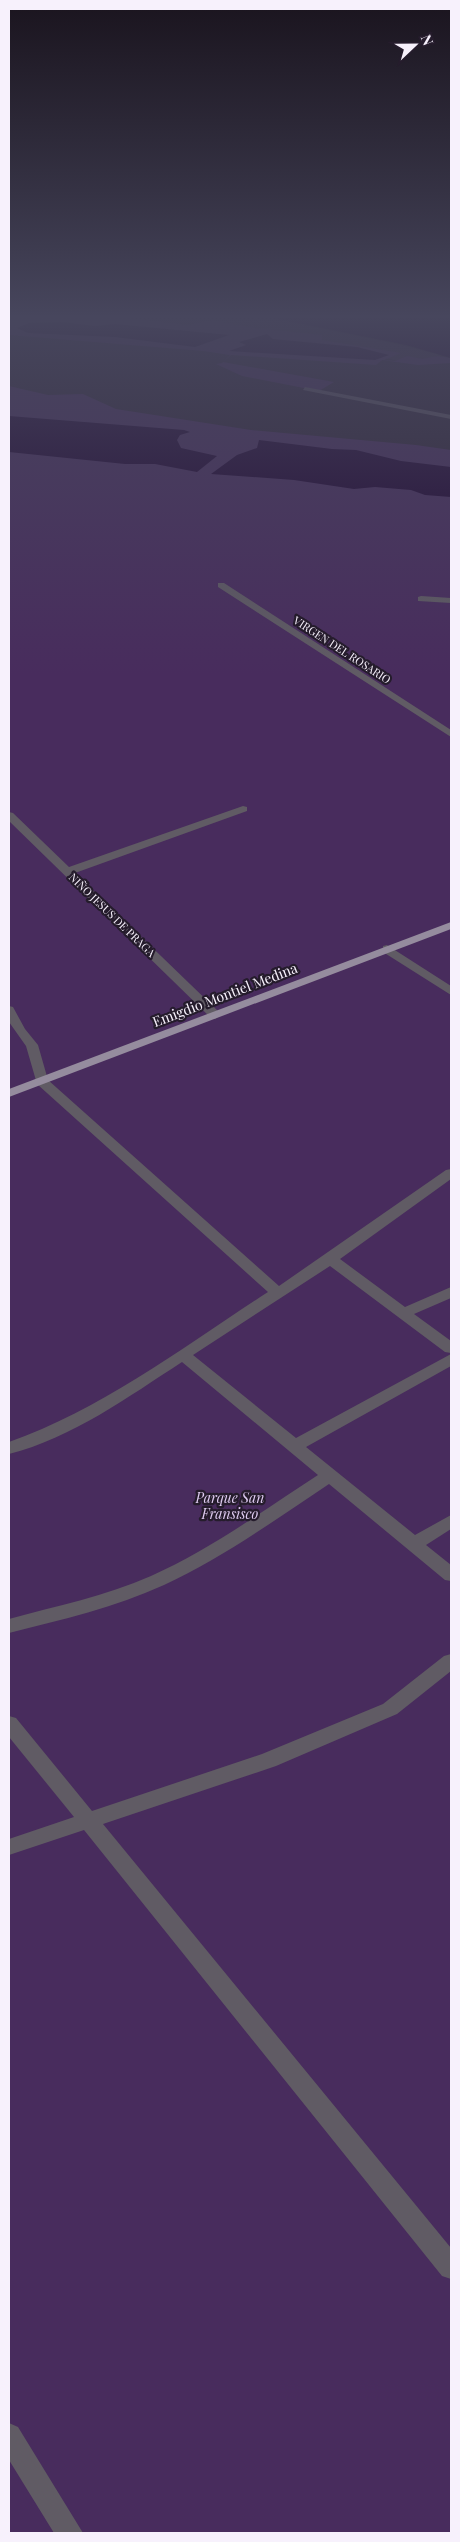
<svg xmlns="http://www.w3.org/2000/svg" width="460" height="2542" font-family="'Playfair Display',serif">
<rect width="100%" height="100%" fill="#2f2536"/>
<path fill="#392d43" d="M270 318 401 345 441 355 412 364 209 319Z"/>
<path fill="#482c5d" d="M9 318H129L188 325 212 320 255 328 322 335V340L401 353 384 360 395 361 407 356 422 359 438 356 451 358V363L418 365 382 360 376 365 231 355 223 362 334 382 319 391 242 376 216 364 222 363 230 355 203 351 9 335Z
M9 386 48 395 83 394 116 409 251 430 416 445 451 450V2533H9Z"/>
<path fill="#1c002e" d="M273 318H451V358L406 345Z
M62 322 95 326 115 324 229 335 195 347 115 337 28 333 17 328 29 323Z
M267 334 273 339 357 347 389 355 375 360 229 351 246 345 239 342Z
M9 416 184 430 190 432 180 435 177 440 181 448 217 456 197 472 155 464H125L9 452Z
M259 440 332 449 356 450 401 461 451 467V497L425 495 411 490 375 487 354 489 294 480 211 474 237 455 257 448Z"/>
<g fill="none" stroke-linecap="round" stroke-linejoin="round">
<path fill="#605b64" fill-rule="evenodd" d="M305 387 451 415V419L303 390Z
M218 583H224L451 730V737L218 587Z
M421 596 451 598V603L418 601V597Z
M243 806 247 807V811L75 873 219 1012 221 1015 215 1019 211 1018 9 821V812L13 813 69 867Z
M387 945 451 986V995L383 952V946Z
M9 1006 13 1007 25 1029 38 1045 48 1080 279 1286 446 1170 451 1169V1179L340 1259 405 1307 451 1287V1298L414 1314 451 1341V1353L445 1352 330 1266 193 1355 296 1438 451 1354V1366L306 1447 415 1535 451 1515V1529L426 1545 451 1565V1581L445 1580 329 1484C276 1519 223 1558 164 1585 116 1607 61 1620 9 1633V1619C56 1606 106 1596 151 1576 211 1549 264 1510 318 1475L182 1362C128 1397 72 1438 9 1454V1442C103 1409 185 1346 268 1292L37 1084 26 1046 9 1022Z
M451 1654V1671L397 1714 276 1766 103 1824 451 2248V2279L442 2276 84 1830 9 1855V1839L74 1817 9 1737V1716L16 1718 92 1811 262 1754 383 1704 444 1656Z
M9 2423 18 2427 83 2533H54L9 2460Z"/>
<path fill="#958c9e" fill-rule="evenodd" d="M451 922V929L9 1097V1089Z"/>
</g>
<linearGradient id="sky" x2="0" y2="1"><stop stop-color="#1a141e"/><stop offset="0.47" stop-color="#47465d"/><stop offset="1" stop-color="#47465d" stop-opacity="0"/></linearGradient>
<rect width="460" height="674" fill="url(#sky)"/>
<g text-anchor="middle" stroke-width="4.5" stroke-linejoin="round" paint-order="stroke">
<g font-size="11" fill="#f7f1fc" stroke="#251c2c">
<text transform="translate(342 650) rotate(33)" y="4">VIRGEN DEL ROSARIO</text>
<text transform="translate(112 915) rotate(44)" y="4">NIÑO JESUS DE PRAGA</text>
</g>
<g font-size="14" fill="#f7f1fc" stroke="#251c2c">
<text transform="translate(225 995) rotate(-21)" y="5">Emigdio Montiel Medina</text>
</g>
<g font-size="14" font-style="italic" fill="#dfcbf1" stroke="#251c2c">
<text x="230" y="1503">Parque San<tspan x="230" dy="16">Fransisco</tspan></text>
</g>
</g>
<rect width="460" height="2542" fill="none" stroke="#f7f1fc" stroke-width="20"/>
<g transform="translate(415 45) rotate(68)" stroke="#251c2c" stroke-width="4" paint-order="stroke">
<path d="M0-4L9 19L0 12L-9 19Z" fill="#f7f1fc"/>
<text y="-8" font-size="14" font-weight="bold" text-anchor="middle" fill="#f7f1fc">N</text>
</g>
</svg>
